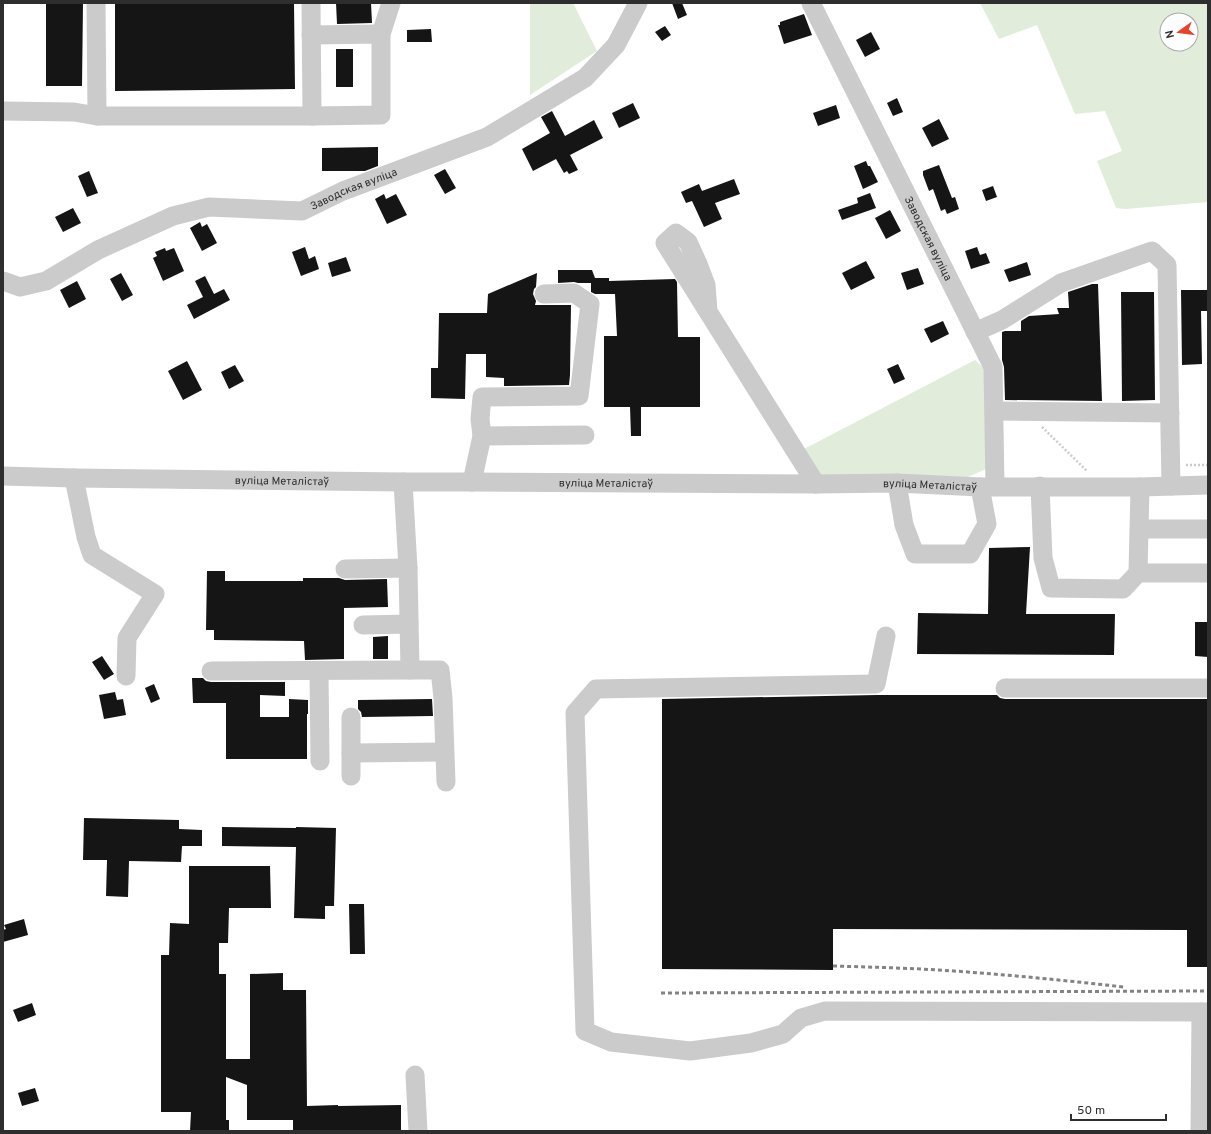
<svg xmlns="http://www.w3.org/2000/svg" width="1211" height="1134" font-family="Overpass,sans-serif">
<rect width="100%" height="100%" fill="#fff"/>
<path fill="#e1ecdb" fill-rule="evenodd" d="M530 3H573L597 51 530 95Z
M980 3H1208V202L1126 209 1116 208 1097 161 1122 151 1105 111 1075 114 1037 25 999 39ZM1167 20H1191V44H1167Z
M975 360 986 370 988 468 968 477 819 476 802 450Z"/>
<path fill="#151515" d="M46 3H83L82 86H46Z
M115 3H294L295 89 115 91Z
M336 3H371L372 23 337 24Z
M672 3H682L687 15 678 19Z
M804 14 812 35 784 44 778 25H780V22Z
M665 26 671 35 662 41 655 32Z
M431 29 432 42H407V30Z
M871 32 880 49 865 57 856 40Z
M336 49H353V87H336Z
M897 98 903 112 893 116 887 103Z
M633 103 640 118 619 128 612 113Z
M836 105 840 118 818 126 813 113Z
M552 111 565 136 594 120 603 138 570 155 578 170 569 174 567 171 564 173 556 159 533 171 522 149 550 133 541 117Z
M939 119 949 139 932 147 922 128Z
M378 147V166L365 171H322V148Z
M866 161 868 166H870L878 182 863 189 854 166Z
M939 165 952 198 955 197 959 209 947 214 945 209 941 211 933 189 929 191 923 175V171Z
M445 169 456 188 445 194 434 175Z
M89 171 98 193 87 197 78 176Z
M734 179 740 194 715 203 722 219 704 227 692 201 686 203 681 192 699 184 702 191Z
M993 186 997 197 986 201 982 190Z
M870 193 876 208 842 220 838 210 858 203 857 198Z
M384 194 386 199 396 194 407 215 387 224 375 199Z
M73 208 81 223 63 232 55 217Z
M890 210 901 231 886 239 875 218Z
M200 222 202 227 207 224 217 243 202 251 190 228Z
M305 247 309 259 315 256 319 269 301 276 292 252Z
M977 247 980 255 986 253 990 263 971 269 965 251Z
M165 248 166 251 174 248 184 271 163 281 153 258 157 256 155 252Z
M346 257 351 271 332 277 328 263Z
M866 261 875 278 851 290 842 273Z
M1027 262 1031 275 1009 282 1004 270Z
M918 268 924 284 907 290 901 273Z
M558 270H592L595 278H609V281L675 279 677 282 678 337H700V407H641V436H631L630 407H604V336H617L615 294H595L591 292V283H578L574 282 558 283Z
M121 273 133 295 122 301 110 279Z
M537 273 536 287 534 289 533 294 536 301 535 305H571L570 375 569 385 504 386V378L486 377V354H466L465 399 431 398V368H438L439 313H487L488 294Z
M205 276 214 294 224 289 230 300 194 319 187 305 203 297 195 281Z
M77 281 86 299 69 308 60 290Z
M1092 284H1098L1102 401 1005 400 1004 367 1002 360V332L1005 331H1021V321L1029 316 1059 314 1057 308H1069L1068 292Z
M1181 290H1208V311H1201L1202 364 1182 365Z
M1121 292H1154L1155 400 1122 401Z
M943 321 949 334 931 343 924 329Z
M187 361 202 390 183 400 168 371Z
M898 364 905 379 894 384 887 369Z
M235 365 244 381 229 389 221 372Z
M1030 547 1026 614H1115L1114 655 917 654 918 613 988 614 989 548Z
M207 571H225V581H303V578H339L345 580 387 579 388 607 344 608V659L305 660 304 641 214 640V630H206Z
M1195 622H1208V657L1195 656Z
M388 636V659H373V637Z
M102 656 114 674 104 680 92 662Z
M192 678H203L206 681 211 682H285V696L260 695V717H289V699L308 700V714H307V759H226V703H193Z
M154 684 160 699 151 703 145 688Z
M115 692 117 700 123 699 126 715 104 719 99 695Z
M877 695H997L1000 698 1005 699H1208V967H1187V930L833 929V970L662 969V699Z
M432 699 433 716 362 717 361 712 358 709V700Z
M84 818 179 820V829L202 830V846H182L181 862 129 861 128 897 106 896 107 860H83Z
M222 827 296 828V827L336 828 334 906H325V919L294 918 296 847 222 846Z
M189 866H270L271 908H229L228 943H219V974H226V1059H250V974L283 973V990H306L307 1106 338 1105V1106L401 1105V1131H293V1120H247V1085L226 1077V1120H229V1131H190L191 1112H161V955H169L170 923 189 924Z
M349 904H364L365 954H350Z
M24 919 28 935 3 942V930L6 929 4 925Z
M32 1003 36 1015 18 1022 13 1010Z
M35 1088 39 1101 22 1106 18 1093Z"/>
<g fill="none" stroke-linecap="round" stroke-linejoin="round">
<path stroke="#cbcbcb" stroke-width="2.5" stroke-dasharray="2 2" stroke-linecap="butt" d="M1042 427 1087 471
M1186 465H1208"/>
<g stroke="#cbcbcb" stroke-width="19">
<path d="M96 3 97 116"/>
<path id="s1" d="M811 3 993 367 995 486"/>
<path d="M381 34 391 3"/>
<path d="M311 35 381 34V115L312 116"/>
<path d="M3 111 74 112 97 116H312L311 3"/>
<path id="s2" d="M3 281 20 287 46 281 98 250 173 216 209 207 302 211 343 191 487 137 585 78 616 45 638 3"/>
<path d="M708 311 706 285 698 264 688 242 676 233 665 243 816 484"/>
<path d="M975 332 1002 320 1061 283 1152 251 1167 265 1171 486"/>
<path d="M994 411 1170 413"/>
<path d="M482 436 480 419 482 397 579 396 590 304 574 293 544 294"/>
<path id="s3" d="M3 476 74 478 403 482H472L816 484 897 483 980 487H1140L1208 485"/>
<path d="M74 478 86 537 92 555 155 594 127 638 126 676"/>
<path d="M403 482 408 568 410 670H440L443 698 446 782"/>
<path d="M472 482 482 436 585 435"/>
<path d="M897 483 904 525 915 554H970L987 524 980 487"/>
<path d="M1040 486 1043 558 1051 588 1123 589 1138 573 1140 487"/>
<path d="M1140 529H1208"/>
<path d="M345 569 408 568"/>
<path d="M1138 573H1208"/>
<path d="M363 625 409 624"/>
<path d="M886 636 876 684 596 689 575 713 585 1031 611 1042 690 1051 751 1043 783 1034 801 1018 825 1011 1208 1012"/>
<path d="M211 671 410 670"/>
<path d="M319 671 320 761"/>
<path d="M1005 688H1208"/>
<path d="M351 717V776"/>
<path d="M351 753 444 752"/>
<path d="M415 1075 418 1131"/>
<path d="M1200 1131 1201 1012"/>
</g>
<path stroke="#838383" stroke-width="3" stroke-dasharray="4 3" stroke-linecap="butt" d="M833 966C869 967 904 968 939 970 1001 974 1062 980 1124 987
M661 993 1208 991"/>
</g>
<g text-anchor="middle" stroke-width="4" stroke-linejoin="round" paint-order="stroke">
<g font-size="11" fill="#2e2e2e" stroke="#fff">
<text dy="4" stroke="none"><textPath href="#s2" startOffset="374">Заводская вуліца</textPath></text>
<text dy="4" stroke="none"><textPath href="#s1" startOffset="263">Заводская вуліца</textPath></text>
<text dy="4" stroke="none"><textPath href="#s3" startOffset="279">вуліца Металістаў</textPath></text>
<text dy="4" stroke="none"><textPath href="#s3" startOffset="603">вуліца Металістаў</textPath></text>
<text dy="4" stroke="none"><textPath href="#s3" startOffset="927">вуліца Металістаў</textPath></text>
</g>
</g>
<rect width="1211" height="1134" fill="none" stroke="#2e2e2e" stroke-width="8"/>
<g transform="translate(1179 32) rotate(256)"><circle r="19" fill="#ffffff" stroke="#ababab"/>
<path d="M0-3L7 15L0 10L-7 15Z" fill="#e8422d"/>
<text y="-6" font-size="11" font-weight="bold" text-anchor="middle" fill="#2e2e2e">N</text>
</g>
<path d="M1071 1114v6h95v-6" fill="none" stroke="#2e2e2e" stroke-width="2"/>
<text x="1077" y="1114" font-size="12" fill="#2e2e2e" stroke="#ffffff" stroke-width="3" paint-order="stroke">50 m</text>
</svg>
